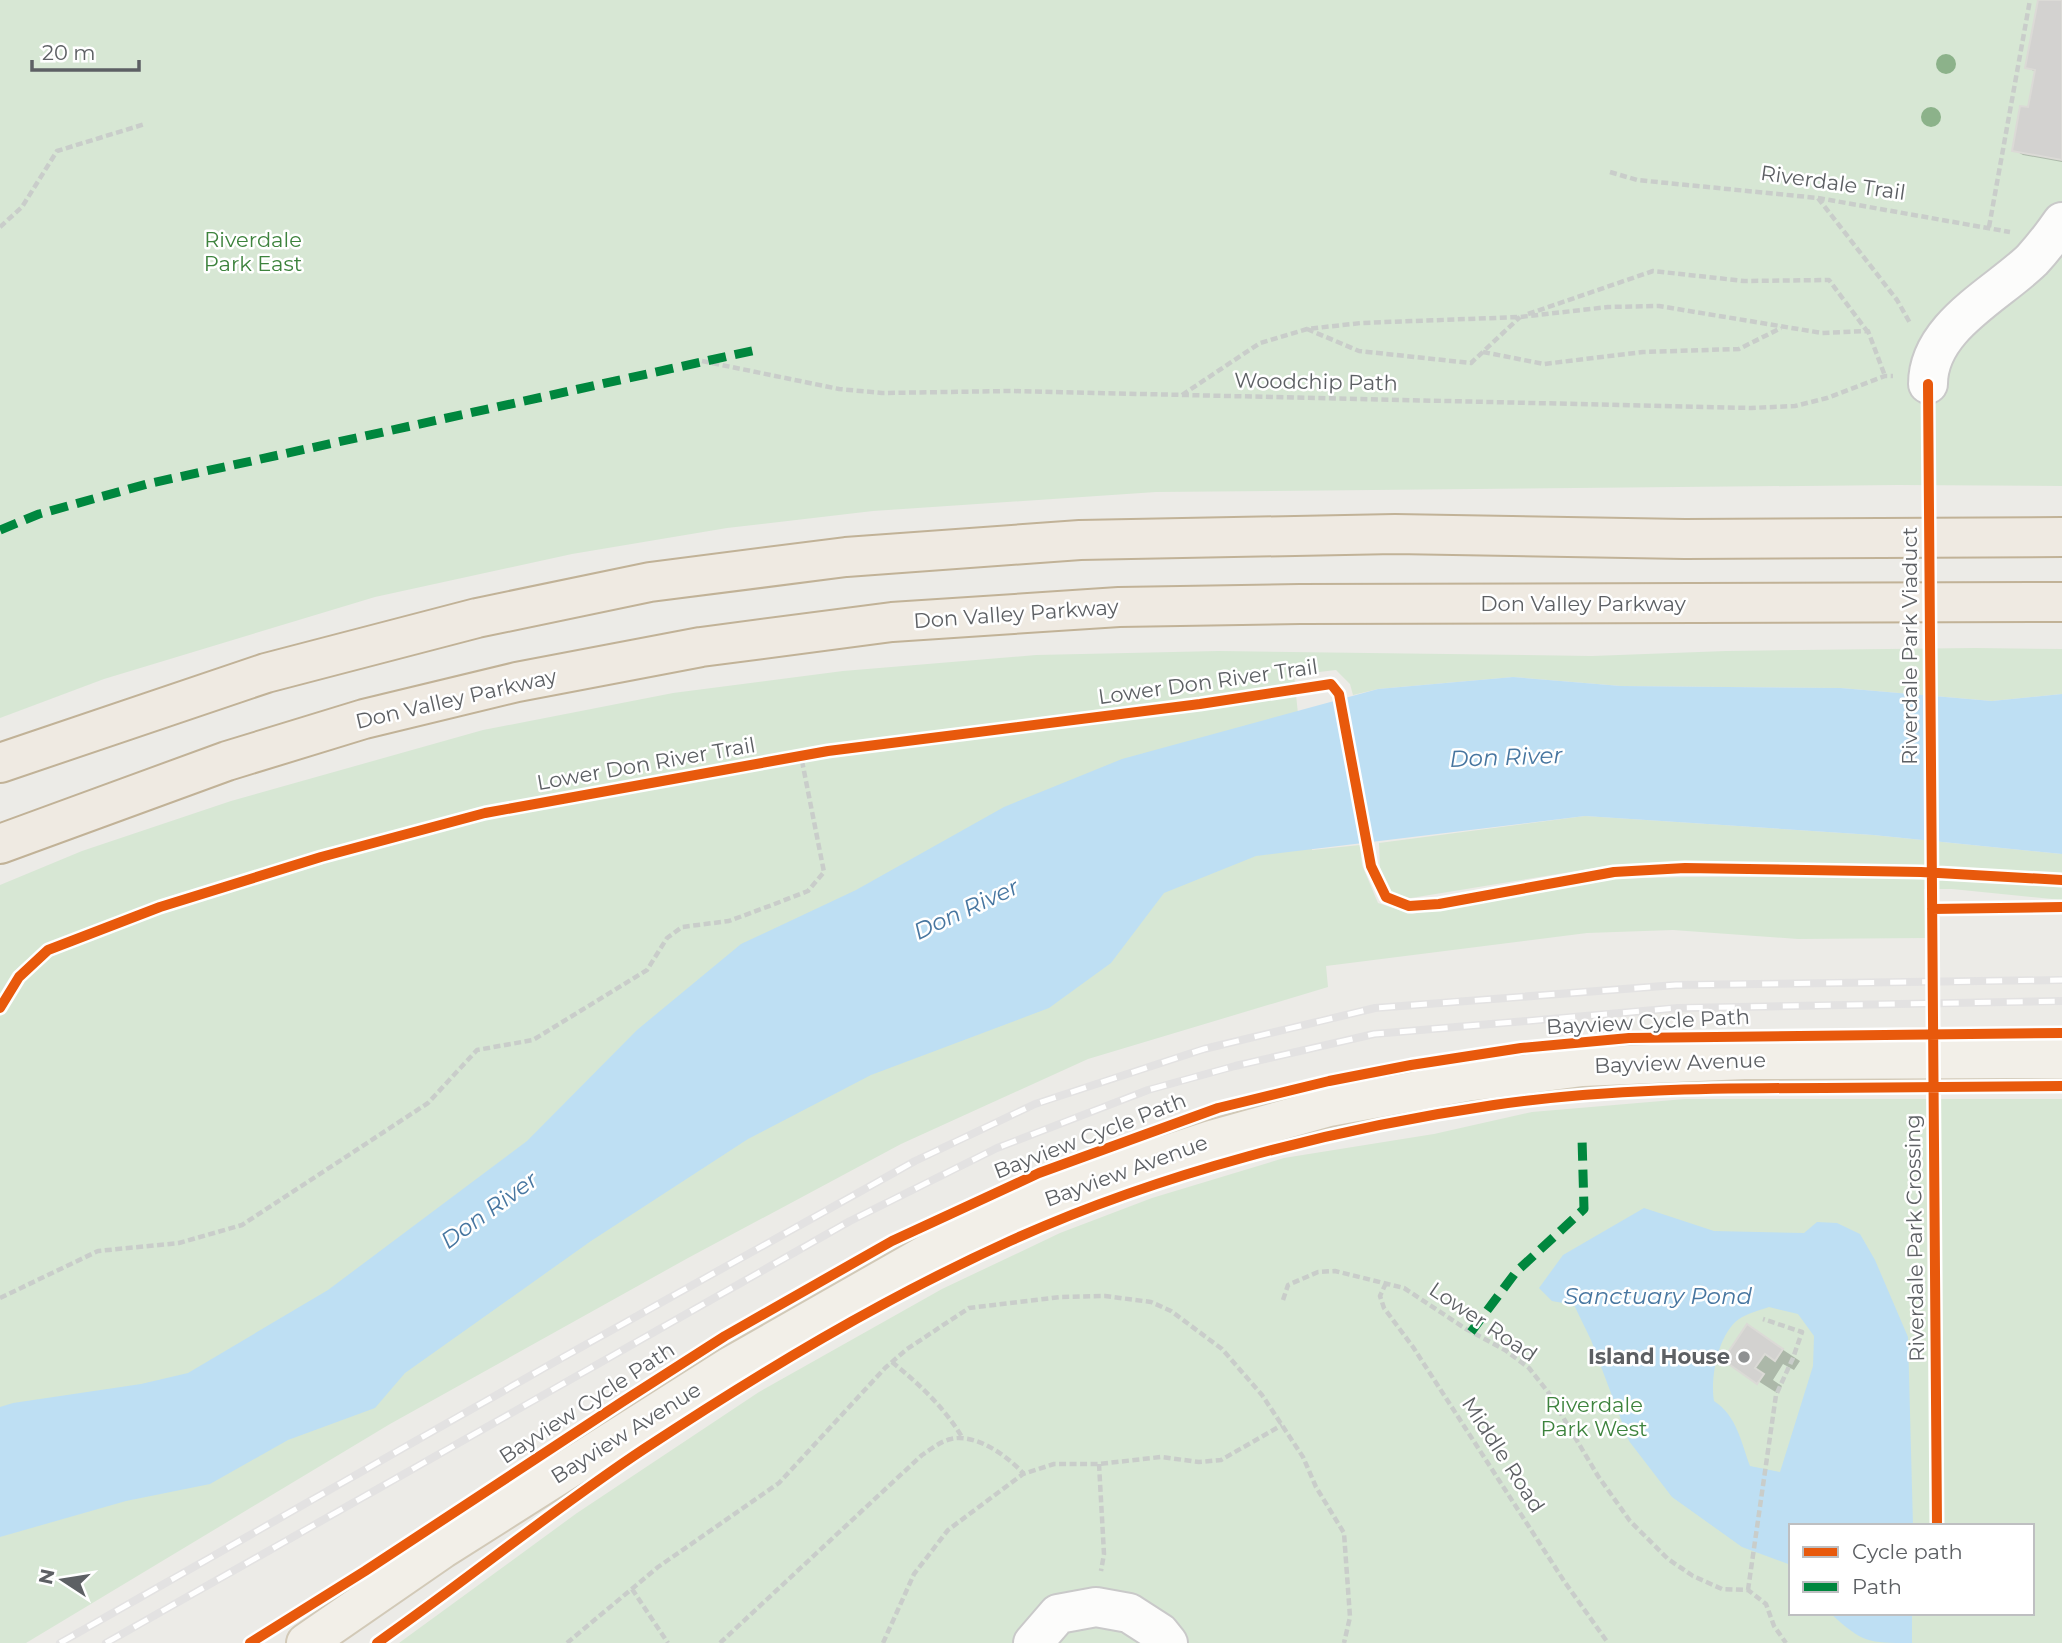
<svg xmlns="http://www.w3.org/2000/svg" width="2062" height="1643" font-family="Montserrat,sans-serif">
<rect width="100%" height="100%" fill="#ecebe7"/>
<path fill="#d7e7d4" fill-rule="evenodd" d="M0 0H2062V486L1898 485 1156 492 873 511 727 528 572 554 375 597 104 679 0 718Z
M1975 648 2062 649V694L1992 701 1841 688 1621 686 1513 677 1378 689 1353 695 1350 684 1336 670 1294 675 1312 850 1360 845 1362 865 1378 903 1412 914 1606 879 1687 877H1851L2062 884V900L1952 889H1924L1926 938 1798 939 1673 930 1587 933 1326 966 1328 987 1088 1059 901 1144 688 1258 390 1424 26 1643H0V885L82 851 231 801 483 730 673 693 843 671 1036 655 1219 651 1592 656 1726 651Z
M1585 816 1873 835 2062 854V873L1835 863 1701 862 1613 865 1405 899 1391 894 1380 868 1379 843Z
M1685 1099H2062V1643H399L577 1513 759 1392 942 1289 1060 1233 1152 1198 1284 1158 1434 1134 1532 1112ZM1791 1526H2032V1613H1791Z"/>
<path fill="#bedff3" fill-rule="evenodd" d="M1513 677 1621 686 1841 688 1992 701 2062 694V854L1873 835 1585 816 1256 856 1164 893 1111 963 1049 1008 871 1075 748 1139 591 1241 405 1373 375 1408 288 1440 210 1484 126 1501 0 1537V1407L13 1403 141 1384 188 1373 328 1290 527 1141 637 1030 741 944 856 890 1004 807 1122 759 1378 689Z
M1644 1208 1714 1231 1804 1233 1817 1222 1837 1223 1860 1234 1875 1260 1908 1337 1913 1526H1791V1565L1742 1547 1672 1497 1629 1441 1591 1340 1574 1305 1552 1301 1539 1288 1563 1255ZM1769 1307 1798 1314 1814 1336 1813 1366 1780 1472 1750 1466C1741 1442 1737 1416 1714 1401 1710 1378 1718 1334 1739 1319 1746 1314 1760 1310 1769 1307Z
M1830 1613H1912V1643C1867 1643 1863 1643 1830 1613Z"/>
<path fill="#0003" d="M2040 0H2062V162L2023 155 2014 150 2030 109 2037 73 2027 67Z
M1748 1327 1800 1361 1794 1370 1783 1364 1773 1380 1782 1386 1777 1393 1725 1360Z"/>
<path fill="#d3d2d0" stroke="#dbdad6" stroke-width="2" d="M2038 0H2062V160L2012 151 2020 106 2028 107 2035 70 2025 68Z
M1747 1324 1783 1349 1775 1361 1765 1354 1755 1368 1764 1374 1757 1384 1723 1360Z"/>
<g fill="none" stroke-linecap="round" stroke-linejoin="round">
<defs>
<path id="minor" d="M1928 384C1928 327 1996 295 2032 260 2043 248 2053 235 2062 222
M1033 1643 1058 1614 1096 1607 1129 1613 1160 1633 1168 1643"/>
<path id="major" d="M306 1643 442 1549 729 1367 943 1245 1078 1184 1211 1140 1329 1107 1466 1082 1582 1067 1744 1060 2062 1059"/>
<path id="highway" d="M0 763 266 673 477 618 650 582 846 557 1080 540 1395 534 1685 539 2062 537
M0 844 227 761 364 719 517 682 701 647 892 622 1119 607 1300 604 2062 602"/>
</defs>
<use href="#minor" stroke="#c9c9c9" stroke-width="42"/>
<use href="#major" stroke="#d2c9b7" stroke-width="42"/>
<use href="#highway" stroke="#c1b297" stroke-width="42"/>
<path stroke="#c9cdca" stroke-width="4.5" stroke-dasharray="7 3.5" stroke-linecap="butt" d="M1610 172 1637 180 1818 198 2010 232
M1818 198 1897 300 1910 323
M0 227 22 207 57 151 145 124
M1989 227 2030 0
M1528 314 1653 271 1744 281 1829 280 1867 331
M1307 329 1359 351 1471 363 1520 317
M1483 352 1544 364 1643 352 1739 349 1781 328
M702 361 839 389 882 393 1011 391 1751 408 1795 406 1827 398 1885 376H1893
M1182 395 1260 343 1307 329 1361 323 1520 317 1608 307 1659 306 1822 333 1868 331 1885 376
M1932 909 2062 907
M1386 1283 1380 1296 1384 1308 1413 1347 1564 1581 1608 1643
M0 1298 98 1251 179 1243 242 1225 428 1103 477 1050 533 1040 647 970 667 938 682 927 729 921 772 905 808 891 824 872 801 756
M1283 1300 1288 1285 1318 1272 1335 1271 1404 1288 1466 1329 1505 1350 1529 1368 1548 1392 1598 1476 1630 1521 1668 1559 1693 1576 1722 1589 1748 1590 1766 1604 1774 1626 1786 1643
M892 1362C919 1384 944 1407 962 1437
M1099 1464 1104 1554 1101 1571
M632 1589 668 1643
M1748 1590 1776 1395 1793 1358 1802 1332 1763 1319
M567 1643 658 1567 779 1483 885 1368 907 1349 969 1308 1061 1297 1105 1296 1151 1302 1171 1311 1222 1349 1262 1395 1303 1457 1316 1487 1344 1533 1350 1617 1344 1643
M720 1643 922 1455C931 1449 941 1441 951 1439 976 1433 1007 1456 1023 1473
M883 1643 914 1574 948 1530 1023 1474 1054 1464H1099L1161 1457 1199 1462 1221 1460 1282 1425"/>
<use href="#minor" stroke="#fcfcfb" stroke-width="38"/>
<use href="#major" stroke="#f2efe8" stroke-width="38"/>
<use href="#highway" stroke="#efeae2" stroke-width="38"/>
<defs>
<path id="rail" d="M60 1643 551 1364 915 1161 1035 1104 1204 1049 1375 1008 1676 985 2062 980
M106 1643 850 1221 997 1148 1148 1090 1235 1066 1374 1034 1678 1008 2062 1001"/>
</defs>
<use href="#rail" stroke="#e3e2e2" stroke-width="8"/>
<use href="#rail" stroke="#fff" stroke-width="5" stroke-dasharray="16" stroke-linecap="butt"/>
<path stroke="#00873e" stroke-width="9" stroke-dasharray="18 9" stroke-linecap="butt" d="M0 530 39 514 147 484 756 350
M1471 1332 1516 1272 1584 1209 1582 1138"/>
<defs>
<path id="cycleway" d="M1928 384 1937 1526
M1932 909 2062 907
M0 1008 19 977 48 950 160 907 321 857 485 813 828 751 1200 704 1331 684 1339 694 1371 866 1386 897 1409 906 1439 904 1614 872 1685 868 1921 872 2062 880
M250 1643 365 1571 622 1402 725 1336 892 1241 1039 1173 1218 1108 1329 1081 1411 1065 1521 1048 1629 1038 2062 1033
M377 1643C467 1580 552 1510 644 1449 761 1372 882 1299 1010 1241 1160 1173 1332 1129 1494 1105 1603 1089 1714 1088 1824 1088 1903 1087 1983 1087 2062 1086"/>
</defs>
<use href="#cycleway" stroke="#fff" stroke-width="15"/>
<use href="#cycleway" stroke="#e8590c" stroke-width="10"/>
</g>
<g fill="#8cb28a">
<circle cx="1946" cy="64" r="10"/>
<circle cx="1931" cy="117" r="10"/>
</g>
<circle fill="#8f9192" stroke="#fff" stroke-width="2.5" cx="1744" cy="1357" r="7"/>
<g text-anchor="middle" stroke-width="5" stroke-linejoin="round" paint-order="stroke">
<g font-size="21" fill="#5d6064" stroke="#fff">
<text transform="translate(1833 183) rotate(8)" y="7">Riverdale Trail</text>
<text transform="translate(1316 382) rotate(1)" y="7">Woodchip Path</text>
<text x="1583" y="611">Don Valley Parkway</text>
<text transform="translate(1016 614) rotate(-4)" y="7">Don Valley Parkway</text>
<text transform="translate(1910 646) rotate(-90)" y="7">Riverdale Park Viaduct</text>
<text transform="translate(1208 682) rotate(-8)" y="7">Lower Don River Trail</text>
<text transform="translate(456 699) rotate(-13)" y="7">Don Valley Parkway</text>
<text transform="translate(646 764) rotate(-10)" y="7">Lower Don River Trail</text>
<text transform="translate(1648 1022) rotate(-3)" y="7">Bayview Cycle Path</text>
<text transform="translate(1680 1063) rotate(-2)" y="7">Bayview Avenue</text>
<text transform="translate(1090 1136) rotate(-21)" y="7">Bayview Cycle Path</text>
<text transform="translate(1126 1171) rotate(-20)" y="7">Bayview Avenue</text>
<text transform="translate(1915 1238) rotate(-91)" y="7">Riverdale Park Crossing</text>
<text transform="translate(1483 1322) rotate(34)" y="7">Lower Road</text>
<text transform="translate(587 1403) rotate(-33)" y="7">Bayview Cycle Path</text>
<text transform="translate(626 1433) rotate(-32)" y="7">Bayview Avenue</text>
<text transform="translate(1503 1455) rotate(57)" y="7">Middle Road</text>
</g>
<g font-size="21" fill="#3d833d" stroke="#fff">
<text x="253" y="247">Riverdale<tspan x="253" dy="24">Park East</tspan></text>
<text x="1594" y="1412">Riverdale<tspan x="1594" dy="24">Park West</tspan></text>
</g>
<g font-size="21" font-weight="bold" fill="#5d6064" stroke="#fff" text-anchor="end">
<text x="1730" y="1364">Island House</text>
</g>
<g font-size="23" font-style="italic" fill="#4776a0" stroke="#fff">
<text transform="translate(1506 757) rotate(-2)" y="8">Don River</text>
<text transform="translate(966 909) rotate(-25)" y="8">Don River</text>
<text transform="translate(489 1210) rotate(-36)" y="8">Don River</text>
<text x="1658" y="1304">Sanctuary Pond</text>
</g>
</g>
<rect x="1789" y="1524" width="245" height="91" fill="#ffffff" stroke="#bebfc1" stroke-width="2"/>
<rect x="1803" y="1547" width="35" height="10" fill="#e8590c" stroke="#bebfc1" stroke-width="2"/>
<text x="1852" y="1559" font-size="21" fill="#5d6064">Cycle path</text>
<rect x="1803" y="1582" width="35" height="10" fill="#00873e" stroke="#bebfc1" stroke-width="2"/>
<text x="1852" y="1594" font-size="21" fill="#5d6064">Path</text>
<g transform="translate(63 1580) rotate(282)" stroke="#ffffff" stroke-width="5" paint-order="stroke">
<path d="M0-5L12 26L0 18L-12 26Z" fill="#5d6064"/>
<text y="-10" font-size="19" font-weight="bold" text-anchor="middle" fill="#5d6064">N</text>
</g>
<path d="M32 60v10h107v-10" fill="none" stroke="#5d6064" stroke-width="3.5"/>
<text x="42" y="60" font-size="21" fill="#5d6064" stroke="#ffffff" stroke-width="5" paint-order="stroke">20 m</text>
</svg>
